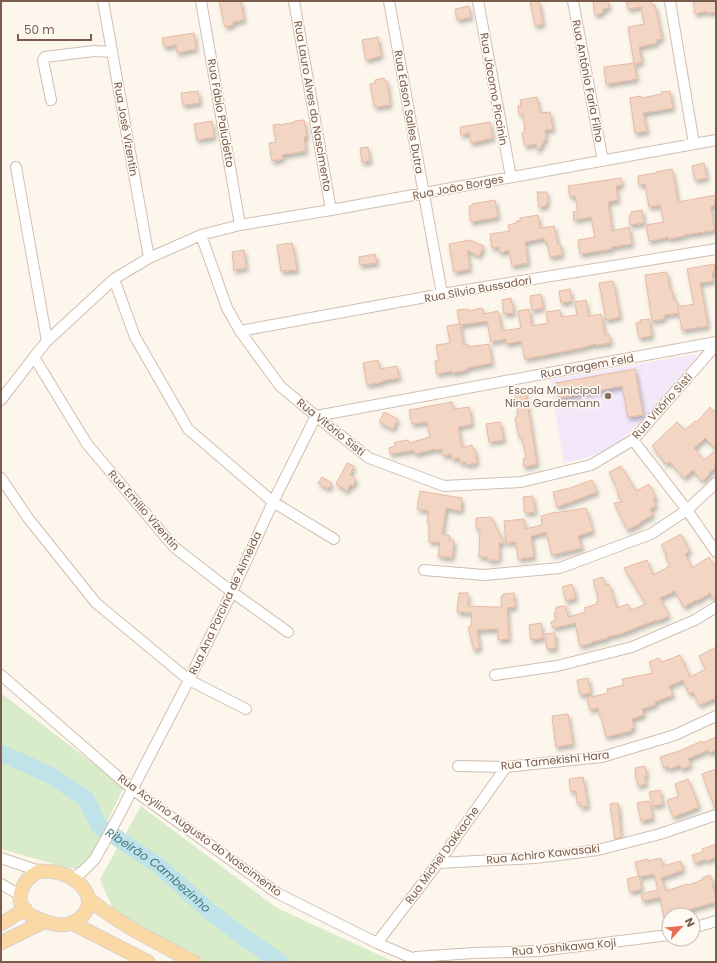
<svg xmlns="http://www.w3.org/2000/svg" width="717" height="963" font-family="Poppins,sans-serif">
<defs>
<filter id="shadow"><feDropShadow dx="2" dy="3.5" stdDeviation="2" flood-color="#0004"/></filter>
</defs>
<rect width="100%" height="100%" fill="#fdf6ec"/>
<path fill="#f3e8fa" d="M695 354 696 357 651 412 620 441 602 451 585 459 564 463 550 380Z"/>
<path fill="#d8ecc9" d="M1 693 124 787 92 853 85 864 77 869 65 867 1 849Z
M141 806 277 908 388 959 396 962H198L117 919 100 879Z"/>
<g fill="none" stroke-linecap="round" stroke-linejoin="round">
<path stroke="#bfe3e8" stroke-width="17" id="s1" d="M1 753 50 775 86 799 99 826 158 865 208 910 246 939 280 962"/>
</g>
<path fill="#f3d5c3" stroke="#e6bba3" filter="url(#shadow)" d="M219 1H241L244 20 233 22V25L225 27Z
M530 1H539L543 24 535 26Z
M593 1H608L609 8 603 9V13L595 15Z
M626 1H651L652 5H655L662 39 656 40 657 43 639 47 642 62 634 64 637 79 606 84 604 67 634 63 628 27 644 24 641 7 628 9Z
M693 1H716V12L707 13V11L695 14Z
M469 6 471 17 457 20 455 9Z
M194 33 196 49 177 53 176 45 164 47 162 38Z
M378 37 381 56 366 60 362 40Z
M384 78 385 82 387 81 390 105 376 107 375 105 374 106 370 84 375 83V80Z
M198 91 200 103 183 105 181 93Z
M670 91 673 108 643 113 647 131 635 133 630 98 640 96 641 98 662 94 661 92Z
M537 97 540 113 550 112 553 129 545 130 546 138 538 151 536 144 525 146 522 133 525 132 524 129 525 128 523 114H519L518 106H521L520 100Z
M304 120 307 136 304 137 306 151 282 155 283 159 272 161 269 143 276 142 273 125 280 124V125L295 122V121Z
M212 121 214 137 197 140 194 124Z
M490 122 493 138 471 143 469 133 461 135 460 127Z
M368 147 370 161 362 162 360 148Z
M704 163 707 178 695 180 692 166Z
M672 169 678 202 716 195V204L713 205 714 206 711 207 715 230 684 235V236L669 239 668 237 649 241 646 225 664 222 660 205 649 207 645 184 639 185 638 176 656 173V172Z
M621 178 622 185 616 186 618 200 608 202 612 231 629 227 632 244 611 247 612 249 580 254 578 240 595 237 591 217 574 220 573 212 578 211 575 196 570 197 568 186Z
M537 192H547L548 203H546V206L539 207Z
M495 200 498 217 471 222 469 211H470L469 206H472V204Z
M642 210 644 223 630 225 629 216 631 215V212Z
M538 215 540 228 554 226 558 245H561L562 255 550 257 547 242H545L544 238 525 242 528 263 512 266 509 250 500 253 499 247 492 248 490 234 510 231 508 225 517 223 516 221H520V218Z
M470 240 484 246 479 256 467 250 470 269 454 272 449 244Z
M292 243 297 270 281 271 277 245Z
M244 250 246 268 234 270 232 252Z
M375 254 377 263 360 265 359 257Z
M714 264 715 272H712L713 281 700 283 708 326 682 330 678 309 679 313 664 315V319L652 321 645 275 667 272 670 290H672L674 301H677L678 307 694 304 687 269Z
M613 281 620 317 606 320 599 283Z
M570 289 572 301 561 303 559 291Z
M541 294 543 308 532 310 530 296Z
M511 298 514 313 504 314 502 300Z
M586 300 588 316 601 314 605 335 609 334 611 343 596 345V344L581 348 525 359 521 341 506 344V339L491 342 487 321 460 325 457 310 468 309V311L482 308 484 314 498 311 502 331 521 328 518 311 529 309 532 326 548 323 546 312 560 310 561 317 577 315 575 302Z
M649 319 652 336 639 338 636 323 641 322 640 320Z
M460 324 463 345 468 344V347L489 344 492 363 467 368V370L452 373V371L437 374 435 361 439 360 436 345 450 343 447 326Z
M378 360 380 369 397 366 399 378 382 381V382L367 385 363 363Z
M635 369 643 415 628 417 622 386 559 398 556 383Z
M525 390 537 464 524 467 523 459 526 458 522 437H519L515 418 517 417V413H518L514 391Z
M452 402 454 409 469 407 472 424 458 427 462 448 472 445 473 449H475L477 463 466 465V462L460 463 459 458 452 459 451 454 443 456 442 449 435 450V449L415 454 414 450 390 454 389 448 395 446V442L408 440 409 443 430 437 427 422 412 424 409 410Z
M710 407 716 413V449L705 438 694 448 704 460 716 450V467L709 473 710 474 702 481 693 470 684 478 670 462 666 464 652 446 677 422 685 430 695 421 697 422Z
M384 412 398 419 393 429 379 422Z
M500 422 504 440 489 442 486 424Z
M347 463 354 466 350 475 356 479 353 486 350 485 347 491 336 484Z
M621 466 636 491 649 484 656 498 653 500 656 506 650 509 653 515 640 522 641 523 627 530 614 503 622 502 617 493H619L609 472Z
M322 477 332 483 328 489 318 483Z
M592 480 597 492 557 507 553 492 570 488Z
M420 491 462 498 461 511 446 508 442 534 450 536 449 540 454 541 452 558 438 556 440 542H429V522H427L429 511 417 509Z
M533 496 535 512 525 513 523 497Z
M586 508 593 531 578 536 582 548 552 555 546 532 531 536 534 557 518 559 516 542 506 543 504 521 524 519 525 529 542 525 541 516 555 512V513Z
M491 517 504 543H499V560H488V557H479L480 529H476V518Z
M681 534 690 551 685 554 692 568 709 557 716 567V601H715L710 593 697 601 696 600 684 607 675 591 660 598 669 616 657 621 656 620 623 633 607 637 608 638 592 642V643L580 646 575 623 553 628 551 622 556 620 554 613H556V607L566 606 568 617 586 612 584 608 597 604 596 602 599 601 597 597H598L593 580 603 577 606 586 609 584 617 608 628 604 631 610 646 604 624 568 647 560 653 575 670 566 665 556 667 555 661 545Z
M572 584 576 598 566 601 562 587Z
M459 593H468V606L492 607H502L501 596H503V594L514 593 515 607 507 608 509 639 498 640V629L477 630 480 648 474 650 468 627 471 626 472 613 457 612Z
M541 623 543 638 531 640 529 625Z
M555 633 556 648 547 649 545 634Z
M716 647V698L699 705 693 692 689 694 683 680 669 686 673 695 655 702V705L642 709 644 715 632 719 634 728 631 729V731L606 737 601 716H600L598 708 590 710 587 698 608 693 607 689 624 685 622 679 653 673 649 662 659 658 662 662 680 655 690 677 706 669 699 656Z
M588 678 591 693 580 695 577 680Z
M568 714 573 744 556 747 552 716Z
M716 737V750L709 753 708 750 688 759 691 765 682 769 680 765 669 769 668 766 664 768 660 757 679 751 702 741 703 743Z
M645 766 647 776H644L646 784 638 786 635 773H636L635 768Z
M716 769V808H715L702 774Z
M583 777 588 806 581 807 580 802 577 803 576 791 571 792 569 779Z
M688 779 699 807 673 817 667 800 679 796 675 784Z
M660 790 663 804 653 806 649 792Z
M649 801 653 818 641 821 637 803Z
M618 803 621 837 615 839 610 804Z
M716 844V857L706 861 705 859 695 863 692 855 703 852 702 849Z
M661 858 663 866 681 861 683 870 661 878 666 891 687 884 688 885 702 880V878L710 875 714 884 712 885 716 896V902L691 909V911L677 915H669V916L664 917 660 897 643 901 641 894 658 890 654 874 639 877 642 889 630 892 627 879 639 876 635 862 648 859V861Z"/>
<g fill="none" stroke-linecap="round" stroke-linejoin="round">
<defs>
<path id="minor" d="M103 1 149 258
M201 1 240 225
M294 1 331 210
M389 1 442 294
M478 1 511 177
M573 1 603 161
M670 1 694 144
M51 100 43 60 45 57 94 51 112 52
M16 167 47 341
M201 235 227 308 240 331 280 386 316 416 369 458 444 486 521 482 591 465 633 440 716 345
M114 279 135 337 188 429 273 502 334 539
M240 331 442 294 716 249
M34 357 87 444 174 547 232 592 288 632
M1 400 34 357 47 341 114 279 149 258 201 235 240 225 331 210 716 140
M316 416 716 342
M633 440 687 510 716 552
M1 478 28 518 96 603 189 680 246 709
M424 570 484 575 560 568 651 534 687 510 716 483
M1 675 132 789 277 893 377 943 412 958 425 962
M495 675 557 666 632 647 695 620 716 607
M458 766 506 767 602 757 675 735 716 716
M1 858 39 871
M438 863 535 858 598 850 660 834 716 815
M73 878 82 872 95 859 116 821 189 680 232 592 273 502 316 416
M1 884 20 895
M693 928 716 921
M377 943 438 863 506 767
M416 957 473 953 539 951 669 935"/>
<path id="major" d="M39 871C46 871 53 871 60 873 81 879 101 901 79 919 67 928 54 925 41 920 38 918 33 917 30 915 11 901 22 880 39 871Z
M89 899C120 925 158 943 194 962
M72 923 148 962
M1 924 25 909
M1 943 45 921"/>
</defs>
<use href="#minor" stroke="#d1beb0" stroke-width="12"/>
<use href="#major" stroke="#dad1cd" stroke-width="15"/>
<use href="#minor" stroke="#fff" stroke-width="10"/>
<use href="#major" stroke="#fbd9a5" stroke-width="13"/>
</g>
<circle fill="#8d6e63" stroke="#fffaf3" stroke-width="1.5" cx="608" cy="396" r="4"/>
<g text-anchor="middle" stroke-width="3" stroke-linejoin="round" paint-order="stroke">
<g font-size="11" fill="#7a5c4d" stroke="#fffaf3">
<text transform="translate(588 81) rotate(79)" y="4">Rua Antônio Faria Filho</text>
<text transform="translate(494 89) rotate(80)" y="4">Rua Jácomo Piccinin</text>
<text transform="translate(313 106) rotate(80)" y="4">Rua Lauro Alves do Nascimento</text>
<text transform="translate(409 112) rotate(80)" y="4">Rua Edson Salles Dutra</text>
<text transform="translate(221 113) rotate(80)" y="4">Rua Fábio Paludetto</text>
<text transform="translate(126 129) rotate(80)" y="4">Rua José Vizentin</text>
<text transform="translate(458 187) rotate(-11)" y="4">Rua João Borges</text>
<text transform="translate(478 289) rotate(-10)" y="4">Rua Sílvio Bussadori</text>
<text transform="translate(587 366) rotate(-10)" y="4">Rua Dragem Feld</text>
<text transform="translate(662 406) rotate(-48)" y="4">Rua Vitório Sisti</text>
<text transform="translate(331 427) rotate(39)" y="4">Rua Vitório Sisti</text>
<text transform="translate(144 510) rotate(49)" y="4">Rua Emílio Vizentin</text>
<text transform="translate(225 603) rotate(-65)" y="4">Rua Ana Porcina de Almeida</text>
<text transform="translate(555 760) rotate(-6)" y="4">Rua Tamekishi Hara</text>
<text transform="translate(200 835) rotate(36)" y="4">Rua Acylino Augusto do Nascimento</text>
<text transform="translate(543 854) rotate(-6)" y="4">Rua Achiro Kawasaki</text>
<text transform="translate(442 855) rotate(-54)" y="4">Rua Michel Dakkache</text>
<text transform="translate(564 947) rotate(-5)" y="4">Rua Yoshikawa Koji</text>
</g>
<g font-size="11" fill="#785e54" stroke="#fffaf3" text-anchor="end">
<text x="600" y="394">Escola Municipal<tspan x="600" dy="13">Nina Gardemann</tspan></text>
</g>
<g font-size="12" font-style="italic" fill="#437c86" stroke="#fffaf3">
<text dy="4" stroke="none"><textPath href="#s1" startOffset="201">Ribeirão Cambezinho</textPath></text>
</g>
</g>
<rect width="717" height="963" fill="none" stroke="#7a5c4d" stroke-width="4"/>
<g transform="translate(681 927) rotate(63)"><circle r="19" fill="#fffaf3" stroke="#cabbb1"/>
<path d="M0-3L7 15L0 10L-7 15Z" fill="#e76f51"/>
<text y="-6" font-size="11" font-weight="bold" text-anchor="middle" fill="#7a5c4d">N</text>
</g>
<path d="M18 34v6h73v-6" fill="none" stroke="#7a5c4d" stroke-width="2"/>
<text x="24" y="34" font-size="12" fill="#7a5c4d" stroke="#fffaf3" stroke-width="3" paint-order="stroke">50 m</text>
</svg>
